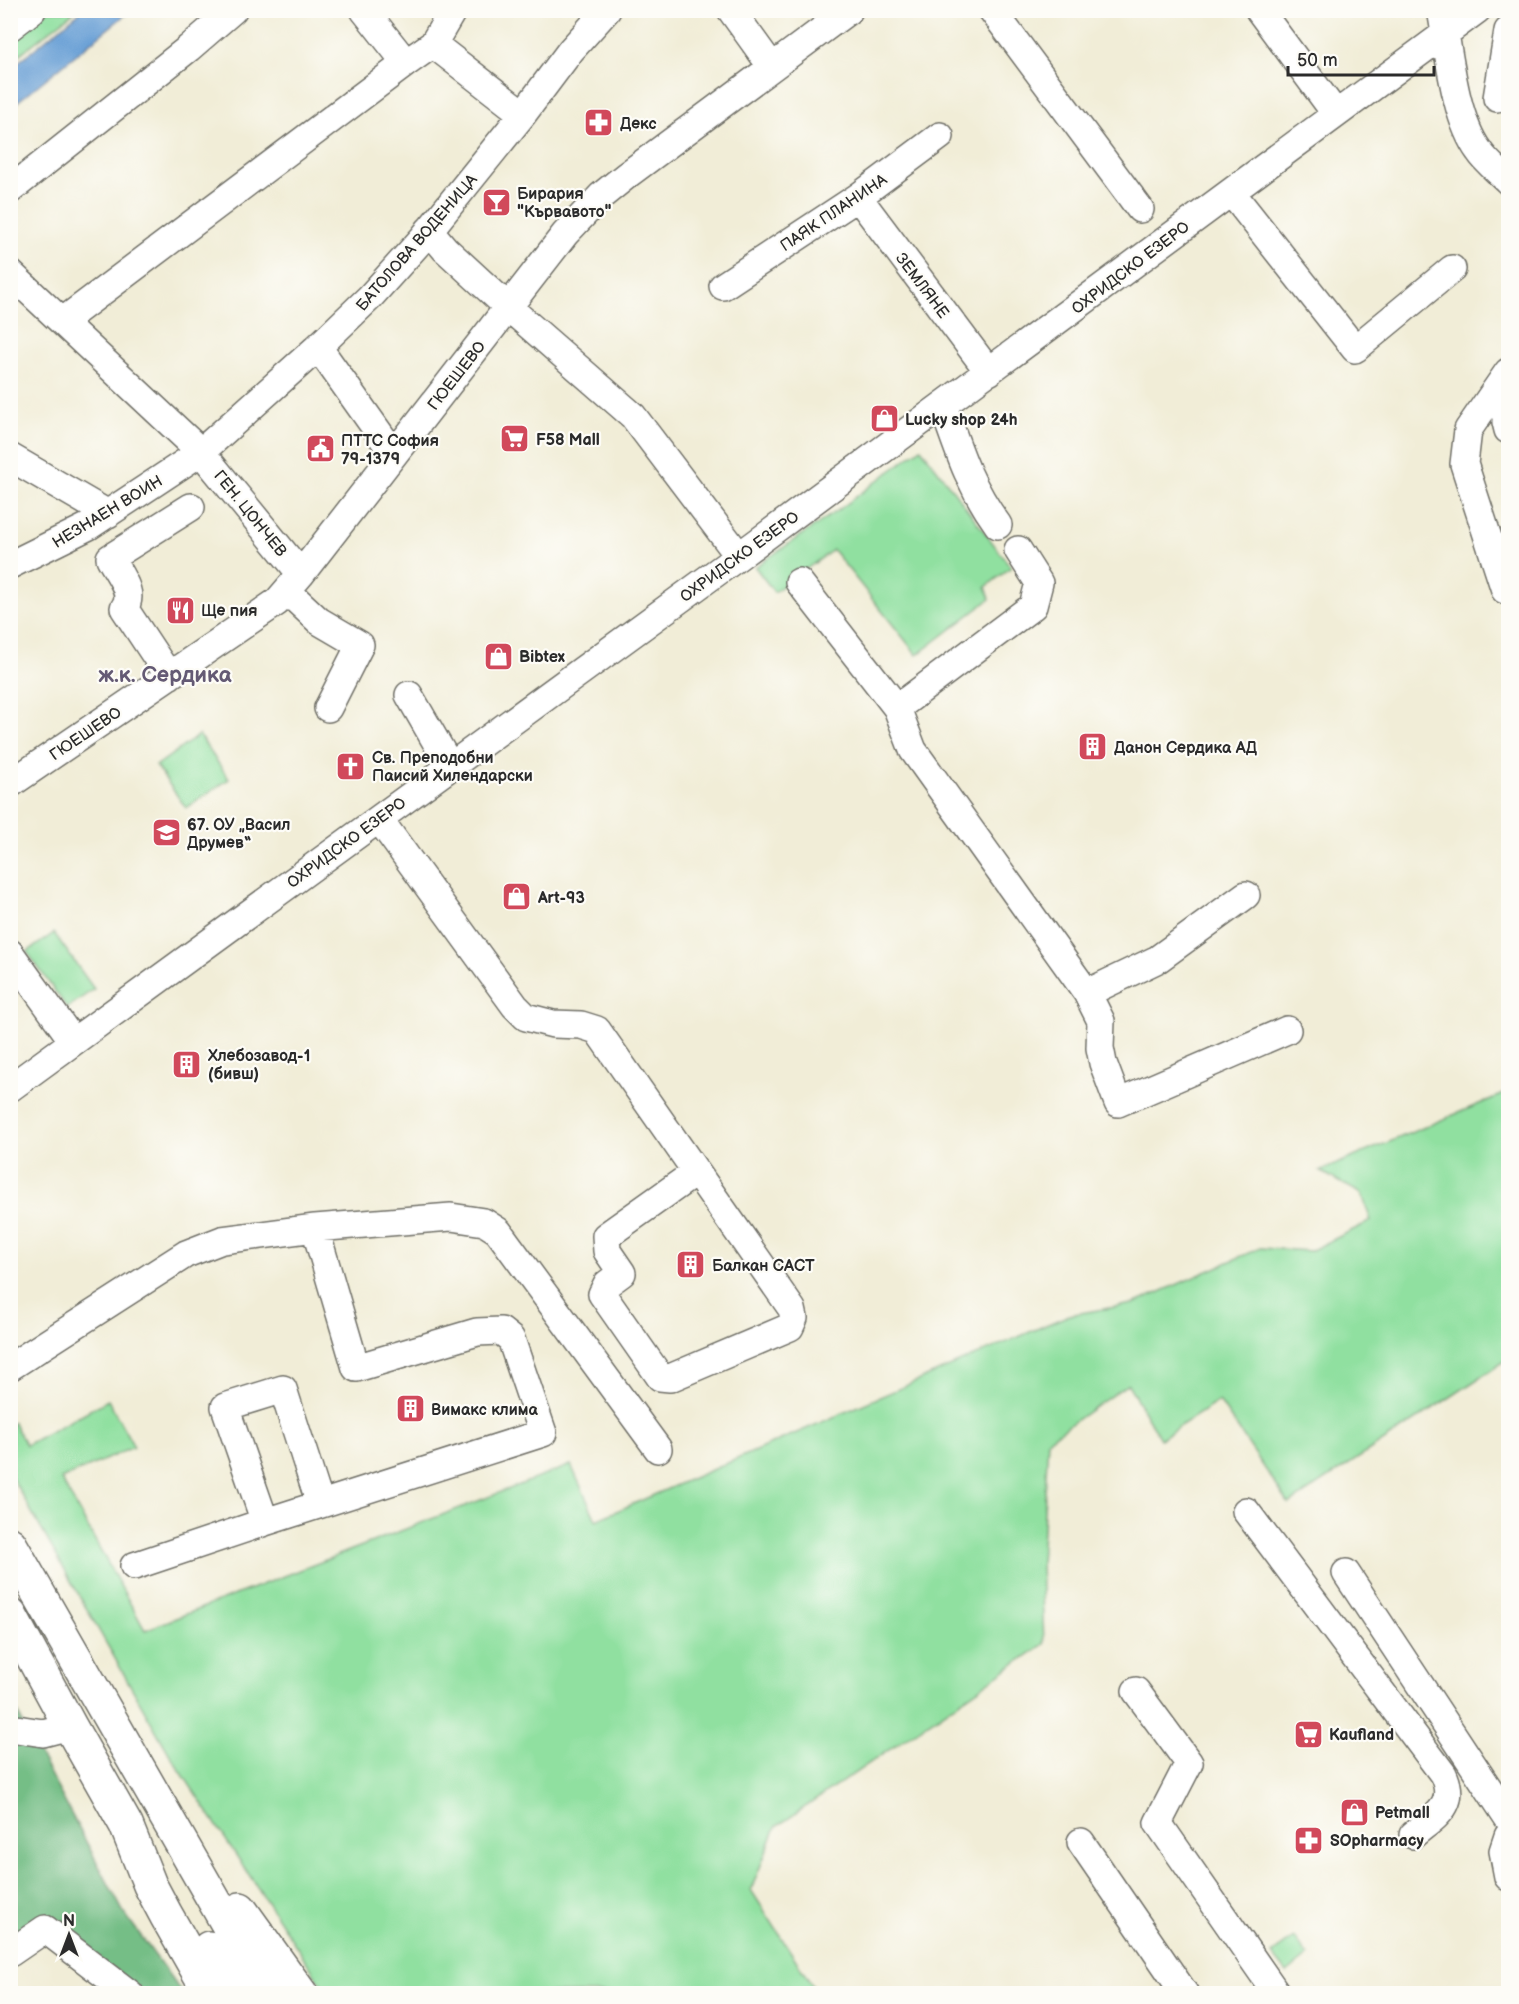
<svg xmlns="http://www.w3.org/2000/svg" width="1519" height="2004" font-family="'Balsamiq Sans',sans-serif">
<rect width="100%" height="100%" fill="#fdfcf7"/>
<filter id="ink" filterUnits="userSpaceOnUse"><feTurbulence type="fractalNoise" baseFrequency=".0167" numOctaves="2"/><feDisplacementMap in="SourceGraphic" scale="12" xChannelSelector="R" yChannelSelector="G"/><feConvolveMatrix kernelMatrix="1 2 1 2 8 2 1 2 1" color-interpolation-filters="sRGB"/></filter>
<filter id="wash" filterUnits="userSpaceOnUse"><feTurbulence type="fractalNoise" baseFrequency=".008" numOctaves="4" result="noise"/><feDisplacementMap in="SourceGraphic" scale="24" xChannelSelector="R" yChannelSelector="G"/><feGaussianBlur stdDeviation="1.35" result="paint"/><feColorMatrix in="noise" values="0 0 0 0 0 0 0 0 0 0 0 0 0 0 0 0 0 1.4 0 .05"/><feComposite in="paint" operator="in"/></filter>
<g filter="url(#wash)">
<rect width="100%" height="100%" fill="#f1edd7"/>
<path fill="#90e0a0" stroke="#5e8666" stroke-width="1.5" d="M11 11 35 20 47 11H75L11 61Z
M921 448 1011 567 986 587 990 599 917 655 833 550 774 592 755 567 841 508Z
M199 735 229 779 186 808 156 766Z
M54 933 94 989 67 1008 27 952Z
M1508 1092V1359L1289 1504 1219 1401 1160 1439 1128 1384 1048 1440 1041 1564 1044 1644 776 1827 751 1890 817 1993H327L170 1755 11 1476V1424L13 1422 26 1445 108 1400 134 1447 61 1479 145 1630 571 1465 596 1520 1069 1315 1133 1304 1260 1248 1310 1251 1371 1221 1362 1194 1320 1171Z
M1294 1938 1308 1956 1287 1973 1272 1954Z"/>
<path fill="#74be86" stroke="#507458" stroke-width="1.5" d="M10 1699 123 1911 182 1993H130L45 1929 11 1953Z"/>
<path fill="#689fd5" stroke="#4a6580" stroke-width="1.5" d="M81 11H130L11 107V68Z"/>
</g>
<g filter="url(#ink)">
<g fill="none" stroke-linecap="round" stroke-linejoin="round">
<defs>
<path id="minor" d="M364 10 406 63
M731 10 772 67
M992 10 1140 209
M1259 10 1336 114
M1441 10C1449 51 1454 117 1479 151 1486 162 1498 171 1508 181
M10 27 32 10
M433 44 523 114
M1497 98 1508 31
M10 190 189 48 233 10
M1231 192 1355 349 1452 269
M858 197 989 372
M429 230 445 249 508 307 633 416 739 556
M10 273 201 452 301 574
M723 286 858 197 940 136
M63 321 406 63 433 44 453 10
M318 347 394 454
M1508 384 1506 422 1508 430
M943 406C959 452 969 485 998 525
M10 457 108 514
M1018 550 1039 583 1033 606 897 708 913 750 1087 993 1158 959 1246 895
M10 565 89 526 201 452 318 347 370 297 423 238 523 114 571 50 607 10
M799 582 897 708
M1505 590 1464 464 1468 430 1508 372
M287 591 319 621 360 645 328 708
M169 676 124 608C136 593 117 572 110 558L191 507
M409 695 450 766
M10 784 277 602 301 574 565 234 601 196 627 175 849 10
M379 819 515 1006 526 1017 553 1024 581 1025 597 1030 792 1309 794 1318 790 1327 670 1378 660 1377 602 1294 607 1284 622 1273 607 1251 606 1236 696 1172
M10 953 73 1041
M1087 993 1101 1021 1100 1048 1103 1063 1118 1103 1287 1030
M10 1088 739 556 1477 10
M10 1367 186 1254 222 1240 315 1228 451 1217 484 1222 498 1231 658 1449
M1246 1511 1443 1774C1458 1806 1435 1816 1413 1835
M265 1522 543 1433 511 1339 501 1331 477 1332 356 1368 315 1228
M134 1566 265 1522 225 1407 283 1389 320 1504
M1346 1573 1508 1818
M1136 1691 1189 1763 1158 1823 1277 1994
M10 1728 43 1733 70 1726
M1508 1836 1503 1851 1508 1877
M1081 1842 1185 1994
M10 1953 45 1929 130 1994"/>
<path id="major" d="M10 1544 254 1970 271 1994
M10 1615 70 1726 126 1825 150 1885 166 1915 211 1994
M240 1909 301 1994
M209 1948 238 1994"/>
</defs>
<use href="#minor" stroke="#706f67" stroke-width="30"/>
<use href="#major" stroke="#706f67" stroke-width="36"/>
<use href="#minor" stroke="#fff" stroke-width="27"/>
<use href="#major" stroke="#fff" stroke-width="33"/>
</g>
</g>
<defs>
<symbol id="pharmacy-square" viewBox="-11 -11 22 22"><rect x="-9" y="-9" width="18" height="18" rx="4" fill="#d1495b" stroke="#fdfcf7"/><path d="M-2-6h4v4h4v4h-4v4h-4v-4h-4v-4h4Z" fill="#fff"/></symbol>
<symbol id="bar-square" viewBox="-11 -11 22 22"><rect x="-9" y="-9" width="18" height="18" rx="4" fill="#d1495b" stroke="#fdfcf7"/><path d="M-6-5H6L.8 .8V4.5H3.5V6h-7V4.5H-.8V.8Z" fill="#fff"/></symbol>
<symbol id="shop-square" viewBox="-11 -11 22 22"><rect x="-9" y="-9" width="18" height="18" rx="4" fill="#d1495b" stroke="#fdfcf7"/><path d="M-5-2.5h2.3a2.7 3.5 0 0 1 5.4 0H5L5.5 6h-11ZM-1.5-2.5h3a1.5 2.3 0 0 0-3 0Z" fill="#fff"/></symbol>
<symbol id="supermarket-square" viewBox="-11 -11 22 22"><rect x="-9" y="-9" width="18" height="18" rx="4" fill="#d1495b" stroke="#fdfcf7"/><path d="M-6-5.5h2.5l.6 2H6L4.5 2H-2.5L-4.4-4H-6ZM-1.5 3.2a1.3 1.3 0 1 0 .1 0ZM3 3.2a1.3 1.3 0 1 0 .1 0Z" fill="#fff"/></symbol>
<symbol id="civic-square" viewBox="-11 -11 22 22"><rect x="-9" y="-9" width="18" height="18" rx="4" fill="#d1495b" stroke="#fdfcf7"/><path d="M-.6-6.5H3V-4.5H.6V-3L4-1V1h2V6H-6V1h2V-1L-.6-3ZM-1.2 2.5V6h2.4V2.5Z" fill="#fff"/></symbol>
<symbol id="restaurant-square" viewBox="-11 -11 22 22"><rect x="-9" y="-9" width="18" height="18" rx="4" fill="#d1495b" stroke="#fdfcf7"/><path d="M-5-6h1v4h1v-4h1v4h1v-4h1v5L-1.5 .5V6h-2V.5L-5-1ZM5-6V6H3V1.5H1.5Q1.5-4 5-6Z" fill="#fff"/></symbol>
<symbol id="building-square" viewBox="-11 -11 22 22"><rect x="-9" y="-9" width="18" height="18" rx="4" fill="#d1495b" stroke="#fdfcf7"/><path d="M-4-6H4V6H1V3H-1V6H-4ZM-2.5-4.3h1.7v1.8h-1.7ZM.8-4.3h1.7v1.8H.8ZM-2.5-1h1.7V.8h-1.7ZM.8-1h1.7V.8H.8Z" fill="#fff"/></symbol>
<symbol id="church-square" viewBox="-11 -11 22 22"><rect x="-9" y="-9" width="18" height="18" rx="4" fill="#d1495b" stroke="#fdfcf7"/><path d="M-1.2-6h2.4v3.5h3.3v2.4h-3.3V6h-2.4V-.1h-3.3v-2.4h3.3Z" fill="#fff"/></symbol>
<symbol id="school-square" viewBox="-11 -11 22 22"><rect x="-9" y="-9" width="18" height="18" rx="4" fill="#d1495b" stroke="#fdfcf7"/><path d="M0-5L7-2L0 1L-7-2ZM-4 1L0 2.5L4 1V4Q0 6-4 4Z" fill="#fff"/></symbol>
</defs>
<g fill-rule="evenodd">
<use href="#pharmacy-square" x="582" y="106" width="33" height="33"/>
<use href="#bar-square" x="480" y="186" width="33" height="33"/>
<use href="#shop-square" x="868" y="402" width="33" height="33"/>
<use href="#supermarket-square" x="498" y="422" width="33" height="33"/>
<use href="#civic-square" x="304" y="432" width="33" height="33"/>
<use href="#restaurant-square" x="164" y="594" width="33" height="33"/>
<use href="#shop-square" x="482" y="640" width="33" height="33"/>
<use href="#building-square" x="1076" y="730" width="33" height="33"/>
<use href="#church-square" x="334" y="750" width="33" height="33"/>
<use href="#school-square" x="150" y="816" width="33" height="33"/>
<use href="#shop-square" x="500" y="880" width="33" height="33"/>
<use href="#building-square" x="170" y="1048" width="33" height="33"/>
<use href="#building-square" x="674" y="1248" width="33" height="33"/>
<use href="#building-square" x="394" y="1392" width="33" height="33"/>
<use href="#supermarket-square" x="1292" y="1718" width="33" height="33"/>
<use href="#shop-square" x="1338" y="1796" width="33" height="33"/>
<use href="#pharmacy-square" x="1292" y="1824" width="33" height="33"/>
</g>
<g text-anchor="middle" stroke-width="4.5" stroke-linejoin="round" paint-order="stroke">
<g font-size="16" font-weight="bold" fill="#2b2b2b" stroke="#fdfcf7" text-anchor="start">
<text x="620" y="129">Декс</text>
<text x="517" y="199">Бирария<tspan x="517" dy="18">"Кървавото"</tspan></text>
<text x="905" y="425">Lucky shop 24h</text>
<text x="536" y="445">F58 Mall</text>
<text x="341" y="446">ПТТС София<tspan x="341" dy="18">79-1379</tspan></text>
<text x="201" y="616">Ще пия</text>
<text x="519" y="662">Bibtex</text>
<text x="1114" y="753">Данон Сердика АД</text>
<text x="372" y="763">Св. Преподобни<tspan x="372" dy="18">Паисий Хилендарски</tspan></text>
<text x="187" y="830">67. ОУ „Васил<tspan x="187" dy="18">Друмев“</tspan></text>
<text x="538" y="903">Art-93</text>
<text x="208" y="1061">Хлебозавод-1<tspan x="208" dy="18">(бивш)</tspan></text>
<text x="712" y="1271">Балкан САСТ</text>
<text x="431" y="1415">Вимакс клима</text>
<text x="1329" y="1740">Kaufland</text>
<text x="1375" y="1818">Petmall</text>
<text x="1330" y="1846">SOpharmacy</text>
</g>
<g font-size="16" fill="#2b2b2b" stroke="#fdfcf7">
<text transform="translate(833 212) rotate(-34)" y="6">ПАЯК ПЛАНИНА</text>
<text transform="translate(416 242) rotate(-49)" y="6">БАТОЛОВА ВОДЕНИЦА</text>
<text transform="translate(1130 267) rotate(-37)" y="6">ОХРИДСКО ЕЗЕРО</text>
<text transform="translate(923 285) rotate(53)" y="6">ЗЕМЛЯНЕ</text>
<text transform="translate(456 375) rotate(-52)" y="6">ГЮЕШЕВО</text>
<text transform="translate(107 511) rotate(-31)" y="6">НЕЗНАЕН ВОИН</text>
<text transform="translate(251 513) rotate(51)" y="6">ГЕН. ЦОНЧЕВ</text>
<text transform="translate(739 556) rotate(-36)" y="6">ОХРИДСКО ЕЗЕРО</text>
<text transform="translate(85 733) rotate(-34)" y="6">ГЮЕШЕВО</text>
<text transform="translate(346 842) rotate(-36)" y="6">ОХРИДСКО ЕЗЕРО</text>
</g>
<g font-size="22" font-weight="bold" fill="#645a74" stroke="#fdfcf7">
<text x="165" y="682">ж.к. Сердика</text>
</g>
</g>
<rect width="1519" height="2004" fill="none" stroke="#fdfcf7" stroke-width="36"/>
<g transform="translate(69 1935)" stroke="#fdfcf7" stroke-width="4.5" paint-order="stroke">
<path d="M0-4.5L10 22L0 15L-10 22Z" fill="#2b2b2b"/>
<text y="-9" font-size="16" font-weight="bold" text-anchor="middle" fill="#2b2b2b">N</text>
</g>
<path d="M1288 66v9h146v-9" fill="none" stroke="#2b2b2b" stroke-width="3"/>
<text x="1297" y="66" font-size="18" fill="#2b2b2b" stroke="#fdfcf7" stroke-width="4.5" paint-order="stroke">50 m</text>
</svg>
